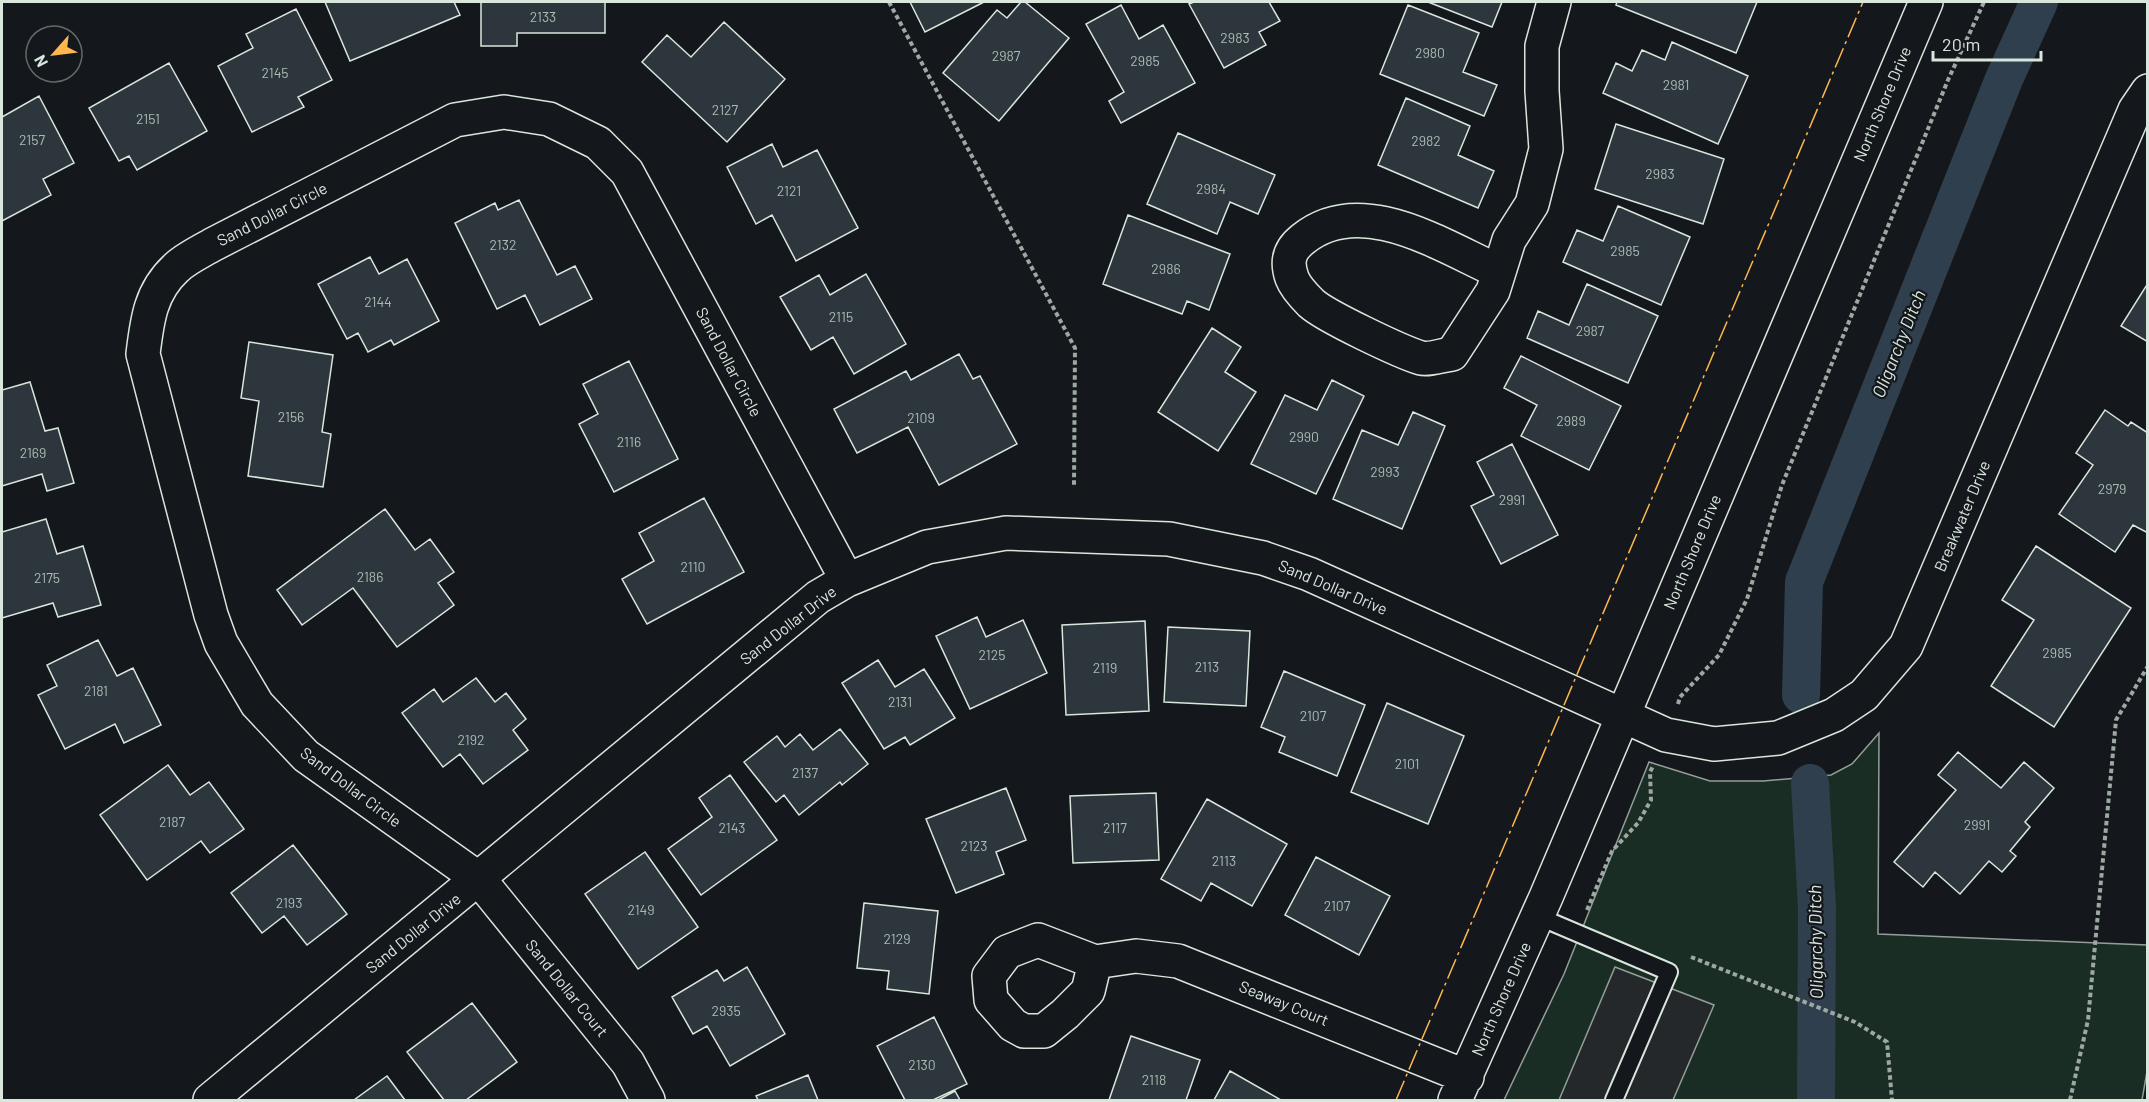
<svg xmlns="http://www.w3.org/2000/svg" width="2149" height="1102" font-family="Barlow,sans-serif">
<rect width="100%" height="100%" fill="#14181c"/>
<path fill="#1a2d24" stroke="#939e99" stroke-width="1.5" d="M1879 733 1878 934 2147 945 2148 1066 2142 1100H1504L1564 974 1649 762 1710 781H1763L1831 775 1852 764Z"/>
<path fill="#24282b" stroke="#939e99" stroke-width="1.5" d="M1615 967 1714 1005 1673 1100H1559Z"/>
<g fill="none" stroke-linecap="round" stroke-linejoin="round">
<path stroke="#2f3f4d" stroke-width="38" d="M1801 695 1804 582 2004 79 2039 2
M1810 783 1817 908 1816 1100"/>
</g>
<path fill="#2c363c" stroke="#d8e6dc" stroke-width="1.5" d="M325 2H454L460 15 350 61Z
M481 2H605V33H517V46H481Z
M910 2H984L925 32Z
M1021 2H1025L1069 38 999 121 943 73 997 10 1007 18Z
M1194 2H1269L1280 21 1259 32 1266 45 1224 68 1189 4Z
M1428 2H1502L1492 27Z
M1617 2H1757L1736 53 1616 5Z
M1121 5 1139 39 1163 25 1195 83 1121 123 1109 101 1124 92 1086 24Z
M1408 5 1479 33 1463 72 1497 85 1484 116 1380 74Z
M296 9 332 80 298 97 304 107 252 132 218 66 253 48 246 34Z
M724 22 785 79 727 142 642 62 667 35 691 57Z
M1672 42 1748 76 1718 144 1603 93 1616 63 1632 71 1642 50 1665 60Z
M169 63 207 131 137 170 129 156 119 161 89 108Z
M39 96 74 163 43 179 51 195 2 221V117Z
M1406 98 1470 126 1458 155 1494 171 1478 208 1378 165Z
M1616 124 1724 159 1703 224 1595 189Z
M1178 133 1275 175 1258 214 1230 202 1217 234 1147 204Z
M772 144 783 167 817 150 858 228 796 261 772 215 756 224 727 167Z
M519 200 557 275 575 266 592 299 540 325 525 295 497 309 455 223 495 203 498 210Z
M1618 206 1690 237 1661 305 1563 262 1577 230 1603 241Z
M1128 215 1230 254 1209 310 1187 301 1182 314 1103 284Z
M370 257 379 274 407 259 439 321 394 345 391 340 368 352 358 333 347 339 318 284Z
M866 274 906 344 854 374 833 337 811 350 780 297 819 275 830 295Z
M2148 283V342L2121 326Z
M1587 284 1658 316 1628 383 1527 338 1538 311 1569 325Z
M1212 328 1241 347 1225 372 1256 392 1218 451 1158 412Z
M249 342 333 355 322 432 331 434 323 487 248 476 259 401 241 398Z
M959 354 973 379 980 376 1017 444 939 485 908 427 857 453 834 409 906 371 911 380Z
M1521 356 1621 406 1589 470 1521 436 1537 405 1504 388Z
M629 361 678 459 614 492 579 424 598 414 583 384Z
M1332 380 1364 396 1316 494 1251 464 1285 395 1317 410Z
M30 382 45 431 58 428 74 483 47 491 42 474 2 486V390Z
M2105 410 2128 426 2131 422 2148 433V533L2133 525 2115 552 2059 514 2093 465 2076 453Z
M1413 412 1445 426 1402 529 1333 499 1362 430 1398 445Z
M1512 444 1558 535 1501 564 1471 506 1494 495 1477 462Z
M704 498 744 572 647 624 622 579 654 561 639 533Z
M385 509 415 550 430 539 454 572 438 583 454 605 397 647 353 588 302 625 277 590Z
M46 519 57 554 83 546 101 605 58 617 53 603 2 618V532Z
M2036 546 2131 608 2054 727 1991 686 2034 620 2002 600Z
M977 617 986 637 1023 620 1047 673 970 709 936 636Z
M1145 621 1149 711 1066 715 1062 625Z
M1168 627 1250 631 1246 706 1164 702Z
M98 640 117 676 133 668 161 725 124 743 115 724 65 749 38 695 57 686 47 665Z
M878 660 895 687 924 669 955 718 910 745 905 737 884 749 842 683Z
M1284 671 1365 705 1337 776 1279 752 1285 737 1261 727Z
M476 678 495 702 506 693 526 719 513 730 528 750 483 784 460 754 443 767 402 713 434 689 443 702Z
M1387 703 1464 736 1428 824 1351 792Z
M840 729 868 764 842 785 840 782 799 815 784 795 776 802 744 762 777 736 785 747 800 734 813 750Z
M1958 752 2001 788 2024 762 2054 788 2025 822 2030 827 2010 851 2016 856 2002 872 1989 861 1960 894 1935 872 1923 887 1894 862 1956 790 1938 775Z
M168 765 190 795 209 782 244 829 210 853 201 841 147 880 100 815Z
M730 775 777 840 701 895 668 849 712 817 699 798Z
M1006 788 1026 840 996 852 1004 874 956 893 926 819Z
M1156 793 1159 860 1073 863 1070 796Z
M1207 799 1287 844 1252 906 1211 883 1201 901 1161 879Z
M293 845 347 914 307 945 284 916 262 933 231 893Z
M645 852 698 927 638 969 585 894Z
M1316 857 1390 896 1359 955 1285 915Z
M864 903 938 911 929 994 887 989 889 971 857 968Z
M747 967 785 1034 730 1066 707 1026 693 1034 672 997 717 970 724 981Z
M472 1003 517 1062 466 1100H444L407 1052Z
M934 1017 967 1084 933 1100H905L877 1046Z
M1131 1036 1200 1060 1186 1100H1109Z
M1230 1071 1281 1100H1214Z
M808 1075 818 1100H758L756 1096Z
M387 1076 405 1100H354Z
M955 1091 960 1100H938Z"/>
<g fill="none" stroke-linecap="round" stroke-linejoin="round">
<defs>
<path id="lane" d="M1537 916 1669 972 1614 1100"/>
<path id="street" d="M1498 271C1442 246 1361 192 1303 239 1289 250 1286 261 1292 278 1295 286 1305 297 1311 303 1325 316 1401 352 1421 358 1429 360 1443 355 1452 354L1493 291 1509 240 1532 204 1546 149 1542 91V46L1554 2
M1038 940 1095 962 1088 991 1065 1014 1044 1031H1024L1013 1025 991 1000 989 976 1007 952Z
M1095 962 1136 956 1178 961 1467 1077
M210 1100 818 597 847 580 927 547 1006 533 1169 539 1263 558 1309 574 1666 735 1714 744 1778 738 1834 715 1864 695 1906 646 2135 110 2148 91
M648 1100 628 1063 479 879 306 756 257 704 221 643 211 615 143 354C147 321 150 292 176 268 185 259 200 252 212 245L455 120 504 112 549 119 598 143 627 172 847 580
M1455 1100 1546 897 1926 2"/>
</defs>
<use href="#lane" stroke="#d8e6dc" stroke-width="20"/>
<use href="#street" stroke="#d8e6dc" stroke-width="36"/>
<path stroke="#9da8a2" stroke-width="4" stroke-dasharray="4.5 3" stroke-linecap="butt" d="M889 2 1075 348 1074 485
M1678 704 1680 697 1719 655 1747 599 1782 485 1948 80 1984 2
M1587 910 1612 851 1638 823 1651 800 1650 772 1653 766
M1691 957 1855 1022 1887 1042 1892 1100
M2070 1100 2088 1020 2116 720 2148 666"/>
<use href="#lane" stroke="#14181c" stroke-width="16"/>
<use href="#street" stroke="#14181c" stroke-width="33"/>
<path stroke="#ffb74d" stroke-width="1.5" stroke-dasharray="21 4.5 3 4.5" stroke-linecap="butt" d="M1396 1100 1863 2"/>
</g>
<g text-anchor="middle" stroke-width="4.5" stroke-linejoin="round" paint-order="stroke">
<g font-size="14" fill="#adbab4">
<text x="543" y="22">2133</text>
<text x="1235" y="43">2983</text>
<text x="1430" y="58">2980</text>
<text x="1006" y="61">2987</text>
<text x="1145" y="66">2985</text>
<text x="275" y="78">2145</text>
<text x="1676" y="90">2981</text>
<text x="725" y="115">2127</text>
<text x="148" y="124">2151</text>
<text x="32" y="145">2157</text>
<text x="1426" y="146">2982</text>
<text x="1660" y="179">2983</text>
<text x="1211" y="194">2984</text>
<text x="789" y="196">2121</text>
<text x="503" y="250">2132</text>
<text x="1625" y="256">2985</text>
<text x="1166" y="274">2986</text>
<text x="378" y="307">2144</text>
<text x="841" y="322">2115</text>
<text x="1590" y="336">2987</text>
<text x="291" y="422">2156</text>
<text x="921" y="423">2109</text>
<text x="1571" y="426">2989</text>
<text x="1304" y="442">2990</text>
<text x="629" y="447">2116</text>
<text x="33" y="458">2169</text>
<text x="1385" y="477">2993</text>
<text x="2112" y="494">2979</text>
<text x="1512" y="505">2991</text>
<text x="693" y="572">2110</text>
<text x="370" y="582">2186</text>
<text x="47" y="583">2175</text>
<text x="2057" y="658">2985</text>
<text x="992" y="660">2125</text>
<text x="1207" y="672">2113</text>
<text x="1105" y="673">2119</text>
<text x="96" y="696">2181</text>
<text x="900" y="707">2131</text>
<text x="1313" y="721">2107</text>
<text x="471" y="745">2192</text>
<text x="1407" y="769">2101</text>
<text x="805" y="778">2137</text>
<text x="172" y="827">2187</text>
<text x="1977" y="830">2991</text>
<text x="732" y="833">2143</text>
<text x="1115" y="833">2117</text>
<text x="974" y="851">2123</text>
<text x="1224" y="866">2113</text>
<text x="289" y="908">2193</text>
<text x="1337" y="911">2107</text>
<text x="641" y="915">2149</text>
<text x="897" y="944">2129</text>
<text x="726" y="1016">2935</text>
<text x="922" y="1070">2130</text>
<text x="1154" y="1085">2118</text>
</g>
<g font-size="16" fill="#d8e6dc" stroke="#14181c">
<text transform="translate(1882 104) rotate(-67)" y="6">North Shore Drive</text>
<text transform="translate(272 214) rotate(-27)" y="6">Sand Dollar Circle</text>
<text transform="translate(729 362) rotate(62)" y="6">Sand Dollar Circle</text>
<text transform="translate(1962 516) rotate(-67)" y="6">Breakwater Drive</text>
<text transform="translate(1692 552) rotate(-67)" y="6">North Shore Drive</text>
<text transform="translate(1333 587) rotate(23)" y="6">Sand Dollar Drive</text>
<text transform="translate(788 625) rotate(-38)" y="6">Sand Dollar Drive</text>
<text transform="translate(351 787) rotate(37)" y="6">Sand Dollar Circle</text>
<text transform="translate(413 933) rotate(-39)" y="6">Sand Dollar Drive</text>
<text transform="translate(567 988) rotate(51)" y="6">Sand Dollar Court</text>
<text transform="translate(1501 999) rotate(-66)" y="6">North Shore Drive</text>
<text transform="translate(1284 1003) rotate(22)" y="6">Seaway Court</text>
</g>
<g font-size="18" font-style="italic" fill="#d8e6dc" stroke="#14181c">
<text transform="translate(1899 344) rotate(-68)" y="6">Oligarchy Ditch</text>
<text transform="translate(1816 942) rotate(-91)" y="6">Oligarchy Ditch</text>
</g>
</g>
<rect width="2149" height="1102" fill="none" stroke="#d8e6dc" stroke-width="6"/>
<g transform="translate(54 54) rotate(242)"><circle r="28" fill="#14181c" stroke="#626a69" stroke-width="1.5"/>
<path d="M0-4.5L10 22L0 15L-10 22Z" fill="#ffb74d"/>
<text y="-9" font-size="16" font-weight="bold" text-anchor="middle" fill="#d8e6dc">N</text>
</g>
<path d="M1933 51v9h108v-9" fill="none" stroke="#d8e6dc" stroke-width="3"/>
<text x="1942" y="51" font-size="18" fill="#d8e6dc" stroke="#14181c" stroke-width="4.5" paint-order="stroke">20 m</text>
</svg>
